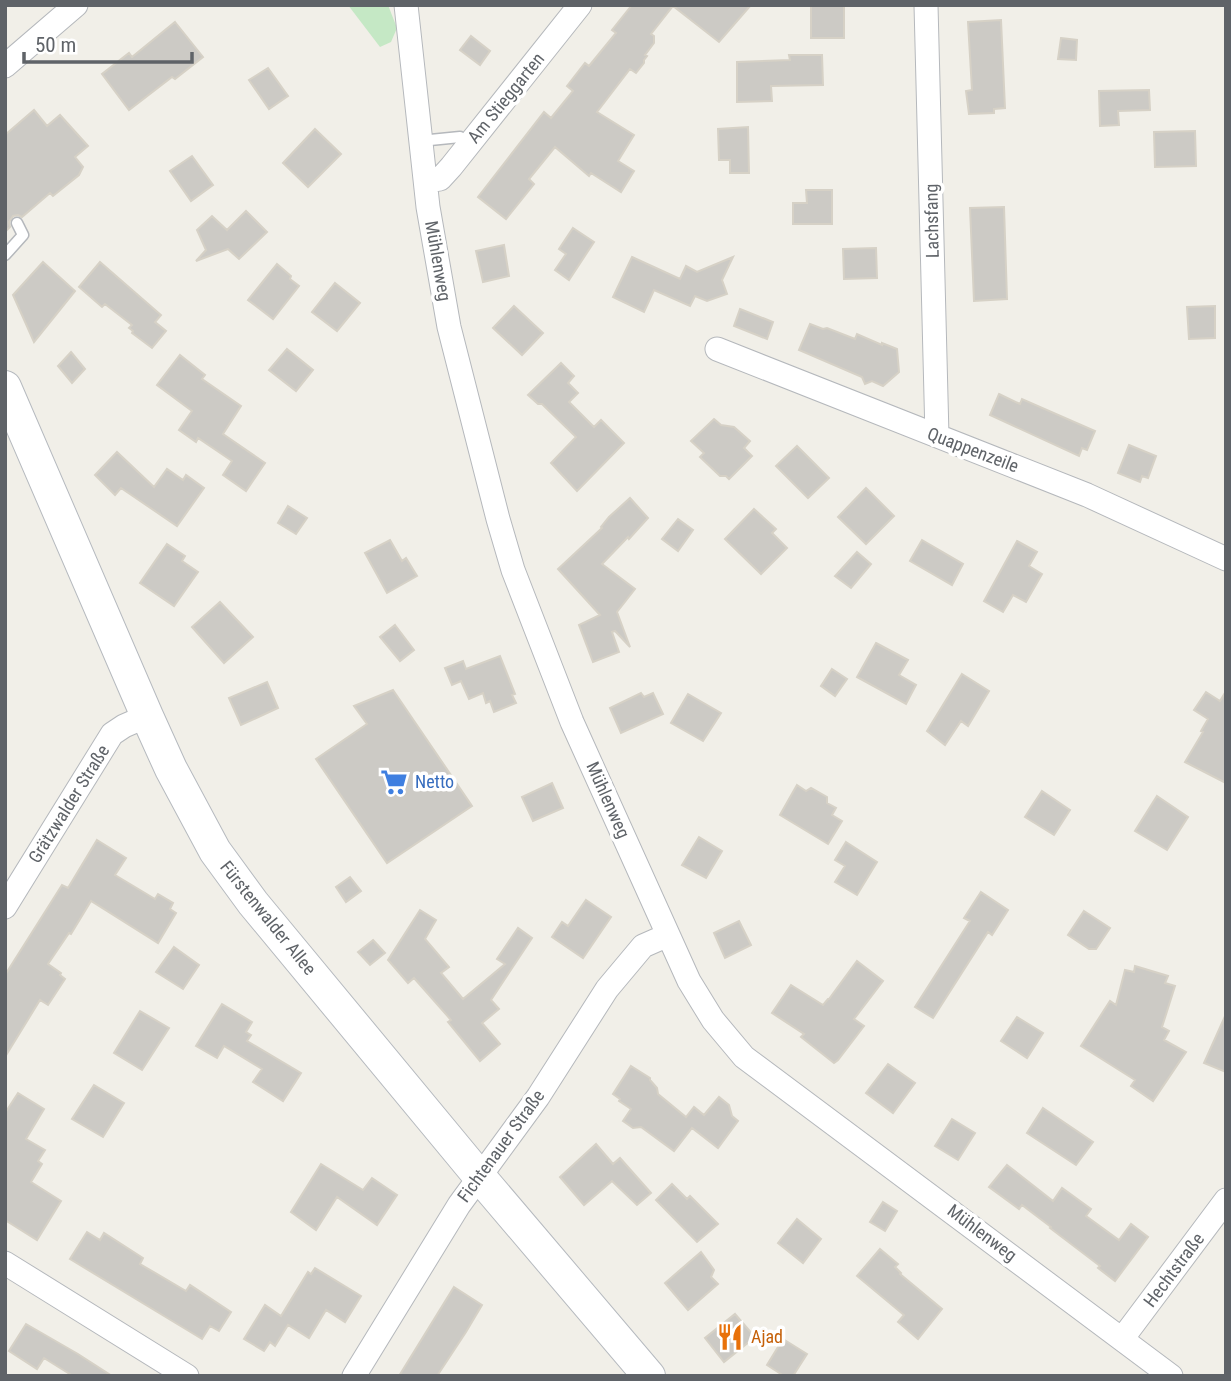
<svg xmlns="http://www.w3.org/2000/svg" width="1231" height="1381" font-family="'Roboto Condensed',sans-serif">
<rect width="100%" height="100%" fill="#f1efe8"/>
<path fill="#c5e8c5" d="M348 5H388L397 28 391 42 380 47Z"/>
<path fill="#cccac5" stroke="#d6d1c6" stroke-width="2" d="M632 5H751L719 42 673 6 651 34 654 36V43L645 55 647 56 644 60V63L636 73 630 69 597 112 634 135 618 161 634 171 621 192 591 173 589 176 555 147 529 179 534 184 506 219 478 197 544 112 551 118 573 91 567 86 585 63 589 66 616 33 612 30Z
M811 5H844V38H811Z
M1001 20 1005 108 994 109V113L969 114 966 91 972 90 968 22Z
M175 22 203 57 175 79 172 77 129 110 102 74 129 53 132 57Z
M471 36 490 51 480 65 460 50Z
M1061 38 1077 40 1076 60 1058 59Z
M789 55H822L823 85 771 86 772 101 737 102V62L790 60Z
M268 68 288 96 269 109 249 80Z
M1149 90 1150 110 1118 111 1119 125 1100 126 1099 91Z
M34 110 47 126 60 115 88 146 75 157 83 167 79 175 53 196 50 193 22 217 18 215 13 216 9 222 10 227 5 232V135Z
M748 127 749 173H730V160H719L718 129Z
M315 129 341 154 308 187 283 163Z
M1195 131 1196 166 1155 167 1154 132Z
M192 156 213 185 191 201 170 171Z
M806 190H832V224H793V203H807Z
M1004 207 1007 299 974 301 970 208Z
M246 211 267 232 239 259 228 249 196 261 206 250 197 230 212 216 227 230Z
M573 228 594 242 569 280 555 270 566 254 559 249Z
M504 245 509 276 483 282 476 251Z
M876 248 877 278 844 279 843 249Z
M632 257 680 279 686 266 697 272 733 257 722 280 727 294 707 301 695 296 690 306 654 290 644 312 613 297Z
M43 262 75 291 34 342 13 295Z
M100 262 161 315 155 322 166 331 152 348 132 333 133 331 129 328 132 325 105 304 102 307 79 287Z
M277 264 291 276 290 279 299 286 273 319 248 300Z
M335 283 360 303 337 331 312 312Z
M514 306 543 333 522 355 493 328Z
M1215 306V338L1189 339 1187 307Z
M740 309 773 322 767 339 734 326Z
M810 324 823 329 827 328 855 339 857 334 882 345V343L897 349 899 372 883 386 872 381 865 384 862 377 799 350Z
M287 349 313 370 296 391 269 370Z
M71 352 85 369 72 383 58 366Z
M180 355 205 375 202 379 241 406 223 434 265 463 246 491 223 475 232 461 198 438 196 442 179 430 192 411 157 385Z
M561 363 574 376 568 383 578 393 569 402 594 427 601 420 624 443 577 491 551 463 576 437 542 404H538L528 395Z
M999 394 1020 404 1022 399 1095 431 1087 450 1082 448 1079 456 990 415Z
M714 419 721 425 734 427 750 441 744 448 752 456 729 479 726 476H720L700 457 704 453 691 441Z
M1129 445 1156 456 1148 478 1142 476 1140 482 1118 473Z
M797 446 829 478 808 498 776 466Z
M117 452 154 487 167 469 183 480 186 475 204 488 177 526 121 488 115 495 95 475Z
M866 488 894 516 866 544 838 517Z
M630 498 648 518 629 539 628 537 602 564 635 589 617 612 630 647 615 631 612 632 619 652 593 662 579 625 600 615 558 569 602 528 601 527 609 517Z
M288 506 307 518 296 534 278 523Z
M754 509 776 529 772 533 787 548 761 574 725 539Z
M678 519 693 530 678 551 662 539Z
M390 540 402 561 406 558 417 576 387 593 365 553Z
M922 540 963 564 952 585 910 561Z
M1017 541 1037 552 1029 566 1042 574 1026 602 1013 595 1003 612 984 601Z
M167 544 185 556 182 561 198 572 174 606 140 583Z
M857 552 871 564 851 588 835 576Z
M220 602 253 637 224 663 192 627Z
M395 625 414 650 400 661 380 637Z
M876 643 908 660 899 675 916 685 906 704 857 677Z
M500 656 515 694 512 695 516 703 494 712 490 701 486 703 483 693 469 699 461 681 452 685 445 668 463 661 466 669Z
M832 669 847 679 835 696 821 686Z
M962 674 989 691 968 726 961 721 945 745 927 731Z
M267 682 278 708 241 725 229 698Z
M393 690 472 806 387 863 316 759 367 724 354 706Z
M1226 691V783L1185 762 1203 732 1201 731 1208 719 1194 710 1206 692 1220 701Z
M641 693 644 697 653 693 663 714 621 733 610 708Z
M688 694 721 713 703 741 671 723Z
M552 783 563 808 533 821 522 797Z
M797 785 806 791 811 788 827 797V803L836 808 832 815 842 821 828 844 780 815Z
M1042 791 1070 810 1054 835 1025 817Z
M1157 796 1188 817 1167 850 1135 831Z
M699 837 722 851 706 878 682 865Z
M97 840 126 858 115 875 155 899 158 894 173 903 170 909 176 913 158 943 91 901 71 934 69 933 48 964 61 973 60 975 65 979 48 1005 40 1000 5 1057V975L62 885 68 888Z
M846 842 877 862 857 895 835 882 845 866 835 860Z
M350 877 361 891 346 902 336 887Z
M981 892 1008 910 992 935 988 932 933 1018 915 1007 970 921 964 918Z
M586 900 611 917 583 958 552 937 562 922 568 926Z
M420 910 436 920 425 939 449 967 441 973 463 999 505 964 497 959 518 928 532 938 491 1000 499 1009 482 1023 500 1044 480 1061 448 1022 451 1020 414 978 408 983 388 960Z
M1084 911 1110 928 1096 949H1089L1068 935Z
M739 921 751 945 725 958 714 933Z
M373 940 385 953 370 965 358 952Z
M174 947 199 965 183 989 156 972Z
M857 961 883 981 854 1019 864 1026 838 1060 834 1063 801 1037 804 1034 772 1013 791 985 823 1005 828 999H829Z
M1135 966 1168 976 1165 983 1175 986 1162 1027 1169 1031 1164 1040 1186 1052 1153 1101 1131 1086 1135 1080 1081 1046 1110 1001 1116 1005 1125 970 1134 972Z
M222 1004 252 1022 246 1032 251 1035 247 1041 301 1073 283 1101 253 1082 262 1069 224 1046 217 1058 196 1046Z
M140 1011 169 1028 142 1070 114 1053Z
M1226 1014V1072L1204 1063Z
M1017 1017 1043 1033 1027 1058 1001 1041Z
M888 1064 915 1083 893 1113 866 1093Z
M631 1066 650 1078V1080L657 1088 658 1094 686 1117 694 1107 704 1115 719 1097 729 1105 732 1116 738 1121 718 1148 692 1128 674 1151 641 1127 633 1128 623 1121 631 1109 619 1101 620 1099 613 1094Z
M94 1085 124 1103 103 1137 72 1119Z
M18 1093 44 1109 26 1139 45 1150 38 1161 42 1164 31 1182 61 1201 37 1240 5 1220V1113Z
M1043 1108 1093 1142 1076 1165 1027 1133Z
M952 1119 975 1133 958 1160 935 1146Z
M596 1144 613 1164 620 1158 651 1193 637 1205 612 1181 584 1205 560 1177Z
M321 1164 363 1190 372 1178 397 1195 377 1225 337 1197 316 1230 291 1212Z
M1007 1165 1053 1201 1062 1188 1091 1209 1086 1216 1119 1240 1131 1224 1148 1237 1115 1281 1098 1268 1100 1266 1050 1228 1051 1227 1022 1205 1019 1209 989 1187Z
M672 1184 687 1199 690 1196 718 1224 697 1242 656 1200Z
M883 1202 897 1211 885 1231 870 1222Z
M797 1219 821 1239 803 1263 778 1243Z
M87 1232 100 1240 104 1233 143 1258 140 1264 186 1291 190 1285 231 1312 219 1331 210 1326 202 1339 70 1259Z
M880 1249 898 1264 895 1267 901 1273 900 1274 942 1309 918 1339 898 1322 904 1315 857 1276Z
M701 1252 714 1270 711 1277 718 1284 688 1310 665 1283Z
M315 1268 361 1296 345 1322 326 1310 309 1338 288 1325 275 1346 270 1342 264 1351 244 1339 265 1305 281 1316 308 1272 311 1274Z
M454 1287 482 1305 466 1332 437 1376H399Z
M735 1314 755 1337 724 1362 705 1338Z
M26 1324 78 1354 112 1376H73L44 1358 37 1369 9 1351Z
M783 1339 807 1354 793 1376H784L767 1365Z"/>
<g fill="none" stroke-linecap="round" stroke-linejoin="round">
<defs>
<path id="service" d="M420 141 460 137 470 145
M5 255 23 235 17 223"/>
<path id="minor" d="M406 5 428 207 449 327 498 519 513 570 572 722 689 981 713 1020 744 1057 1171 1376
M926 5 937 436
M5 66 76 5
M426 181 440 179 451 167 580 5
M717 349 1087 495 1226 559
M5 907 112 734 124 726 147 716
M5 1263 187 1376
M1122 1339 1226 1200
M354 1376 459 1205 538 1097 607 989 643 946 668 935"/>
<path id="secondary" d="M5 387 147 716 171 769 215 851 253 903 479 1176 649 1376"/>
</defs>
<use href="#service" stroke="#b5b8bc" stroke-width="13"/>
<use href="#minor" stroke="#b5b8bc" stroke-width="25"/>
<use href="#secondary" stroke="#b6babf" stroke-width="34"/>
<use href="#service" stroke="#fff" stroke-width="10"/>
<use href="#minor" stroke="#fff" stroke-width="23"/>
<use href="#secondary" stroke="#fff" stroke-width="32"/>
</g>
<defs>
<symbol id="supermarket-bare" viewBox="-9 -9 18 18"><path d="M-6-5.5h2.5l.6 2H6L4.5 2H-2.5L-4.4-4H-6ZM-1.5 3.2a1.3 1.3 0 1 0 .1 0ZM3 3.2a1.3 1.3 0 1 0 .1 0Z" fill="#3f7fe0" stroke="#fff" stroke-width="2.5" paint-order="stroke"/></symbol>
<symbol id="restaurant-bare" viewBox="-9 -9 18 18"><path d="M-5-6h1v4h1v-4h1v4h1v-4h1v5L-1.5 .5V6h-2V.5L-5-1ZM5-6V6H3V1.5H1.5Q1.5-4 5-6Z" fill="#e8710a" stroke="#fff" stroke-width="2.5" paint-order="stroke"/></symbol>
</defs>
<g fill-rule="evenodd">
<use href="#supermarket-bare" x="375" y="763" width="38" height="38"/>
<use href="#restaurant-bare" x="711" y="1318" width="38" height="38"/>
</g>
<g text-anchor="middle" stroke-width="7" stroke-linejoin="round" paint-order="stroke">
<g font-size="18" fill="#5f6368" stroke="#fff">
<text transform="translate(506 98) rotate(-51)" y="6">Am Stieggarten</text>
<text transform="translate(932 221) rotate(-91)" y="6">Lachsfang</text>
<text transform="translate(438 261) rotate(80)" y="6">Mühlenweg</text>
<text transform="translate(973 450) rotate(21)" y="6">Quappenzeile</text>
<text transform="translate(608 800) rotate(66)" y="6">Mühlenweg</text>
<text transform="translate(69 804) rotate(-58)" y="6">Grätzwalder Straße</text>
<text transform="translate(268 918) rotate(51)" y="6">Fürstenwalder Allee</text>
<text transform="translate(501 1146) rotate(-54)" y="6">Fichtenauer Straße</text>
<text transform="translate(982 1233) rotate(37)" y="6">Mühlenweg</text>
<text transform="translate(1174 1270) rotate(-53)" y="6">Hechtstraße</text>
</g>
<g font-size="18" fill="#366cbe" stroke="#fff" text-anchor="start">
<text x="415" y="788">Netto</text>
</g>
<g font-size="18" fill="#c56008" stroke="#fff" text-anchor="start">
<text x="751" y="1343">Ajad</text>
</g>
</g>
<rect width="1231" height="1381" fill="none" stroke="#5f6368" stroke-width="14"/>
<path d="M24 52v10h168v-10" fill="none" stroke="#5f6368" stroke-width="3.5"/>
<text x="35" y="52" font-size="21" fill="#5f6368" stroke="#ffffff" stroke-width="5" paint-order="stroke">50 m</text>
</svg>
